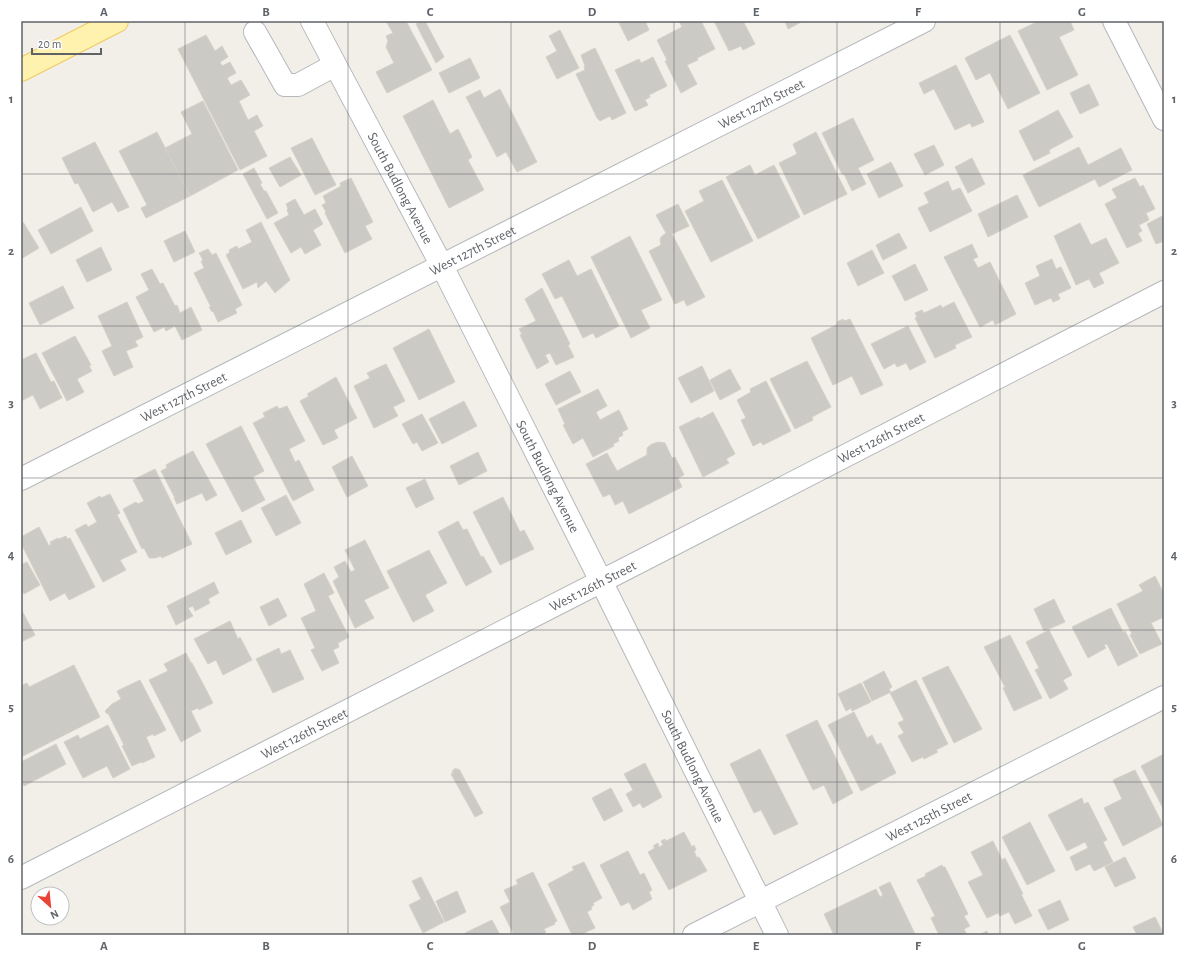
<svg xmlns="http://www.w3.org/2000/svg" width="1185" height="956" font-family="'Alegreya Sans',sans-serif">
<rect width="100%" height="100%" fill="#f1efe8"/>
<path fill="#cccac5" stroke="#d6d1c6" d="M386 21H406L432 70 387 93 376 72 394 63 386 47 388 41 386 36 393 33Z
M421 21H425L444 57 436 63 416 24Z
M624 21H645L649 30 628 41 619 23Z
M679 21H701L715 49 697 58 698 60 687 65 697 84 681 93 665 61 667 60 657 40 682 27Z
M714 21H743L755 44 743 50 741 46 729 51Z
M785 21H803L788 29Z
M1039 21H1070L1074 30 1059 37 1078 75 1047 90 1018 31Z
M560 30 579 68 557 79 546 57 557 51 549 36Z
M206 35 215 51 222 46 228 57 220 62 222 66 230 62 236 73 227 78 231 85 241 80 250 95 239 101 248 120 257 115 263 126 254 131 267 156 240 170 178 49Z
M1010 35 1040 93 1008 109 990 73 976 80 965 58Z
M595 48 626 113 612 120 610 116 600 121 597 118 576 74 585 70 584 67 585 66 581 55Z
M653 57 667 86 649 95 650 97 645 100 648 105 635 111 615 70 639 59 641 63Z
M470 58 480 78 449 93 439 73Z
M956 65 984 122 972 127 970 123 955 130 934 89 924 94 919 83Z
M1089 84 1099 105 1080 114 1070 93Z
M500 89 537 162 517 172 506 152 497 157 466 97 480 90 484 98Z
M433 100 450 134 458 129 472 157 468 160 484 190 449 208 403 116Z
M203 101 238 170 190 196 165 148 192 134 181 112Z
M1058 110 1073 137 1049 150 1050 153 1034 161 1019 131Z
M853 118 874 160 858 168 866 184 852 191 844 174H842L822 133Z
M157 132 190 196 146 218 141 208 147 205 119 151Z
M816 132 847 194 804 215 779 163 797 154 793 144Z
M312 138 336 185 315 195 291 148Z
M95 142 129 207 118 212 112 202 93 212 78 183 75 184 62 158Z
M934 145 944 165 925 175 914 154Z
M1079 147 1088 165 1121 148 1132 170 1099 187 1095 179 1039 207 1023 175Z
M290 157 301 175 280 187 269 168Z
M972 158 985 184 968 193 955 167Z
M891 162 903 186 879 198 867 174Z
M750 165 755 175 774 165 800 217 758 239 726 177Z
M254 168 262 183 260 184 264 191H266L278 213 267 219 243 174Z
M351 178 373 222 365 226 372 239 345 253 325 213 326 212 322 205 326 203 323 196 341 186 340 183Z
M1135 178 1140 187 1143 185 1155 209 1146 213 1149 220 1139 225 1142 231 1138 233 1142 241 1127 248 1105 204 1117 198 1112 189Z
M722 180 753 241 711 262 685 211 704 201 699 191Z
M948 181 952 191 960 188 972 211 930 232 918 208 929 203 924 193Z
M1017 195 1028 217 988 237 978 214Z
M295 199 304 215 315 209 323 224 313 230 321 245 305 254 301 247 291 253 274 223 289 215 287 210 288 209 286 204Z
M678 204 689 226 672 234 705 297 687 306 684 300 675 304 649 251 661 245 660 240 661 237 666 233 656 215Z
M81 207 93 231 51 254 38 230Z
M1164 215V241L1156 244 1147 224Z
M23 222 39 248 21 259V223Z
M261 222 290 280 275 293 266 281 258 288 257 282 243 289 226 255 230 252 229 250 237 246 238 249 252 242 246 230Z
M1080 223 1091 245 1106 238 1119 263 1099 273 1104 283 1094 288 1089 279 1076 285 1054 236Z
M185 231 195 252 174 262 164 241Z
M899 233 907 248 883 260 876 245Z
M630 236 662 300 641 310 650 328 631 338 591 257Z
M972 244 978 257 973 259 978 268 990 262 1016 314 995 325 993 320 980 327 944 257Z
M101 247 112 270 87 282 76 260Z
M208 249 212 255 216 253 242 305 235 309 237 313 218 322 213 311 212 312 209 307H211L194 273 204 268 201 261 203 260 199 253Z
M872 250 884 273 858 286 847 263Z
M1052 259 1056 269 1061 267 1071 288 1058 294 1060 299 1053 302 1051 298 1035 305 1025 283 1040 276 1036 266Z
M569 260 577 276 591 269 619 326 596 338 593 333 583 338 562 296 555 299 542 274Z
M915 264 928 290 905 301 892 276Z
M152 269 160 284 163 283 175 306 177 305 180 313 191 307 202 330 182 340 175 326 166 331 164 327 154 332 136 297 149 290 141 274Z
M63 286 74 308 40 325 29 303Z
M542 288 570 344 568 345 574 357 556 365 550 353 545 355 549 362 537 369 520 335 522 334 519 329 536 321 525 299Z
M127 302 143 337 135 341 138 346 126 351 133 367 114 376 102 351 112 346 98 316Z
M954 302 972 337 955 345 956 348 935 358 915 318 917 317 915 313 922 310 924 313 941 305 942 308Z
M843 319 844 321 850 319 883 385 861 395 852 376 833 385 811 338 838 324 837 322Z
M908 326 926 362 910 370 906 363 897 367 895 363 884 369 871 344Z
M429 329 455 382 419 400 393 348Z
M75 336 91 365 89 366 92 371 77 379 84 392 67 401 42 353Z
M36 353 51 382 54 381 62 398 40 409 33 395 21 401V360Z
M807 361 831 407 812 417 813 420 795 429 770 379Z
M386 364 405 401 393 407 398 416 374 428 354 386 370 378 367 373Z
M702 366 714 391 691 403 678 378Z
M730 369 741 389 720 400 710 380Z
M570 371 581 392 556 405 545 384Z
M336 377 357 418 334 430 338 438 323 445 300 401 309 396 307 394Z
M766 381 791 431 763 445 761 442 753 446 741 420 746 418 737 400 751 392 750 389Z
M598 389 607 406 596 412 600 420 619 410 628 429 622 432 623 435 618 438 619 441 613 444 614 446 593 457 583 438 573 444 563 425 565 424 558 409Z
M464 401 477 426 442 444 429 419Z
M277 406 279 409 287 406 305 441 289 449 295 462 299 460 314 490 293 501 253 423 265 417 263 413Z
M713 412 735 454 726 459 729 463 703 477 679 427 699 417 700 419Z
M422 414 438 443 422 451 417 442 413 444 402 424Z
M241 426 264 471 253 477 265 500 242 512 206 444Z
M658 442 665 443 672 458 675 457 684 475 678 478 682 487 629 514 623 501 615 505 610 494 603 497 586 464 607 453 617 471 647 455V448L649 446 652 444Z
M193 451 217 495 206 501 202 493 177 504 174 498H175L161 471 167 468 166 465 171 462Z
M478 452 487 471 459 485 450 466Z
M352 456 368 486 347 497 332 467Z
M155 469 192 544 162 558 161 556 155 558H149L144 548 142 549 123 509 136 502 138 504 144 501 133 480Z
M425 479 434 499 416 508 406 488Z
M110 494 120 513 117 515 137 552 120 560 126 570 103 582 75 530 86 524 88 527 97 522 87 503 100 496 101 498Z
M286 495 301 523 276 536 261 508Z
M503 497 520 532 524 530 534 549 500 565 473 512Z
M241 520 252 542 226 555 215 533Z
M458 521 463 530 467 529 481 557 483 556 492 572 466 586 438 532Z
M39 527 49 546 51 544 50 542 58 538 59 539 66 536 67 539 70 538 95 587 69 600 65 593 50 601 21 543V537Z
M365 540 389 588 364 600 374 618 355 628 333 581 339 577 334 567 345 561 351 572 355 570 345 550Z
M429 550 447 583 425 595 434 611 413 622 387 571Z
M27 562 40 585 24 594 21 588V565Z
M324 573 334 593 328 596 349 637 338 643 339 647 333 650 339 663 322 671 311 650 315 648 301 618 316 611 304 584Z
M1155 576 1164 594V617L1151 623 1162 644 1140 654 1130 635 1132 634 1117 604 1143 591 1139 585Z
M214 582 219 593 208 599 210 603 195 611 193 606 188 608 193 616 176 625 167 606Z
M278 598 287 616 269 626 260 607Z
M1054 599 1065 622 1044 631 1034 609Z
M1111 608 1123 632 1125 631 1138 656 1118 666 1107 644 1104 645 1106 648 1088 658 1072 627Z
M21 609 35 635 21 642Z
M230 621 238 639 240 637 252 660 223 675 216 660 208 664 194 639Z
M1049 630 1072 675 1063 680 1068 689 1050 699 1035 670 1039 668 1026 642Z
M1010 635 1042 698 1014 711 1003 688 1005 687 984 647Z
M279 648 281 654 290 650 304 679 273 693 256 659Z
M186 653 191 663H192L213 703 199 710 198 708 191 711 201 731 181 742 149 680 168 671 164 664Z
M74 665 100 717 21 757V686L27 683 29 687Z
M948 666 982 729 954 743 922 678Z
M884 671 892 687 889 689 891 692 872 701 863 682Z
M140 680 166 730 154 736 153 734 146 737 155 757 142 763 141 762 132 766 122 746 124 745 108 713 107 714 105 711 112 704 121 699 117 691Z
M916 680 948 744 936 750 938 752 924 759 923 757 912 762 898 736 904 733 898 723 904 720 890 693Z
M861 683 871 702 852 711 851 708 846 711 838 694Z
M854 712 867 738 872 735 877 745 881 743 896 773 861 791 828 725Z
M817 720 853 793 833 804 824 785 813 790 786 735Z
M108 725 130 769 113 778 107 766 83 778 64 742 78 735 80 739Z
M56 744 66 764 24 786 21 779V762Z
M760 749 798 824 774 835 761 810 754 813 730 764Z
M1164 754V810L1141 766Z
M645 763 662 797 643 808 640 803 633 807 626 794 633 790 624 774Z
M456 768 457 770 459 769 483 813 475 817 451 774 453 773 452 771Z
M1135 770 1163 825 1123 846 1104 808 1122 799 1113 780Z
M611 788 623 811 604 821 592 798Z
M1082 798 1084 804 1088 802 1107 840 1103 842 1113 862 1094 871 1090 864 1076 871 1070 857 1088 848 1085 842 1067 851 1048 815Z
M1030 822 1055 871 1027 885 1002 837Z
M684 832 692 847 694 845 696 850 694 851 697 858 699 857 707 871 669 890 648 852 655 848 653 846 658 843 659 847 663 845 661 841 665 839 666 841Z
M993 841 1002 860 1005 858 1023 894H1021L1032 916 1015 924 1009 912 1000 916 998 913 987 918 968 882 983 875 971 852Z
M628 851 640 875 644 873 652 890 649 892 652 899 633 910 629 902 621 906 600 865Z
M1125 857 1136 878 1115 887 1105 867Z
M584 862 602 898 593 903 594 905 591 907 592 909 587 912 595 928 580 935H572L548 884 574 870 572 867Z
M942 865 943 867H945L968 914 964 916 970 926 964 929 967 935H939L931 918 935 916 917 880 926 876 925 874Z
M533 872 557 921 554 923 555 924 544 929 546 932 541 935H514L500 907 510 902 504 890 518 884 516 880Z
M421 877 444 922 423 933 409 905 421 899 412 881Z
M890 882 915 934 834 935 824 914 876 889 880 897 883 895 879 887Z
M457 891 466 912 445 922 436 901Z
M1060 900 1069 920 1048 930 1038 910Z
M1155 917 1164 935H1137L1133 927Z
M492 920 500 935H465V933Z
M987 931 988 935H979Z"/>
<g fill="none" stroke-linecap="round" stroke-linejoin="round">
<defs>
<g id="minor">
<path id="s1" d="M312 21 442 266 601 581 777 935"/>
<path d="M1114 21 1164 119"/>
<path d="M255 32 285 85H298L335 65"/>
<path id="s2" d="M21 479 924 21"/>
<path id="s3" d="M21 878 637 563 1164 292"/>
<path id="s4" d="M694 935 1164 697"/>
</g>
<path id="major" d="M21 70 117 21"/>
</defs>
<use href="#minor" stroke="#b5b8bc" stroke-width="24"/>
<use href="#major" stroke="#f2c960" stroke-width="24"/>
<use href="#minor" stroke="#fff" stroke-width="22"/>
<use href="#major" stroke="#fff2af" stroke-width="22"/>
</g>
<path fill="none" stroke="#5f6368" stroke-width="1" stroke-opacity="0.55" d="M185 21V935M348 21V935M511 21V935M674 21V935M837 21V935M1000 21V935M21 174H1164M21 326H1164M21 478H1164M21 630H1164M21 782H1164"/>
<g text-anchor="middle" stroke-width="3" stroke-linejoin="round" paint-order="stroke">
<g font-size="14" fill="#5f6368" stroke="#fff">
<text dy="5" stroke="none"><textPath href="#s2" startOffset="830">West 127th Street</textPath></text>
<text dy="5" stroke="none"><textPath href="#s1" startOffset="189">South Budlong Avenue</textPath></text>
<text dy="5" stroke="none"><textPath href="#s2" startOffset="506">West 127th Street</textPath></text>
<text dy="5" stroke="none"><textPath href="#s2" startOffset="182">West 127th Street</textPath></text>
<text dy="5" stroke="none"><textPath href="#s3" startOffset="966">West 126th Street</textPath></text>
<text dy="5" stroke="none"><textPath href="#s1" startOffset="513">South Budlong Avenue</textPath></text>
<text dy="5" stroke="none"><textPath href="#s3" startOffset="642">West 126th Street</textPath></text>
<text dy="5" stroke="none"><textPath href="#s3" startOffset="318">West 126th Street</textPath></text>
<text dy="5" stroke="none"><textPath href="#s1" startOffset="837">South Budlong Avenue</textPath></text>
<text dy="5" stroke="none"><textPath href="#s4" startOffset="263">West 125th Street</textPath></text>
</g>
</g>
<rect width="1185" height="956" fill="none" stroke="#ffffff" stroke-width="44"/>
<g transform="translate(50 906) rotate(153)"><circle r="19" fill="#ffffff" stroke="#bfc1c3"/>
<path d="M0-3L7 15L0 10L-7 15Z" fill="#ea4335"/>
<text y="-6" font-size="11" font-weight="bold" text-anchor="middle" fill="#5f6368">N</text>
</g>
<path d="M32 48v6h69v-6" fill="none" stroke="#5f6368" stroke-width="2"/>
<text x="38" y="48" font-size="12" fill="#5f6368" stroke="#ffffff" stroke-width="3" paint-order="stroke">20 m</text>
<rect x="22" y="22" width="1141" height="912" fill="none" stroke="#5f6368" stroke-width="1.5"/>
<g font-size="13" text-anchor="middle" font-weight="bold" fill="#5f6368">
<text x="104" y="16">A</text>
<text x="266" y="16">B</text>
<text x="430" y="16">C</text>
<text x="592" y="16">D</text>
<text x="756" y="16">E</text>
<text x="918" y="16">F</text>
<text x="1082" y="16">G</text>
<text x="11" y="103">1</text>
<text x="1174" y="103">1</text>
<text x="11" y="255">2</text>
<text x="1174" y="255">2</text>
<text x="11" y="407">3</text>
<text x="1174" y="407">3</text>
<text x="11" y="559">4</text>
<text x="1174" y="559">4</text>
<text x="11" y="711">5</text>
<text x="1174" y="711">5</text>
<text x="11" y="863">6</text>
<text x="1174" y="863">6</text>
<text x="104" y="950">A</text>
<text x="266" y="950">B</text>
<text x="430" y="950">C</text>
<text x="592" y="950">D</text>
<text x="756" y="950">E</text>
<text x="918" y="950">F</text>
<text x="1082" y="950">G</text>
</g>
</svg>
